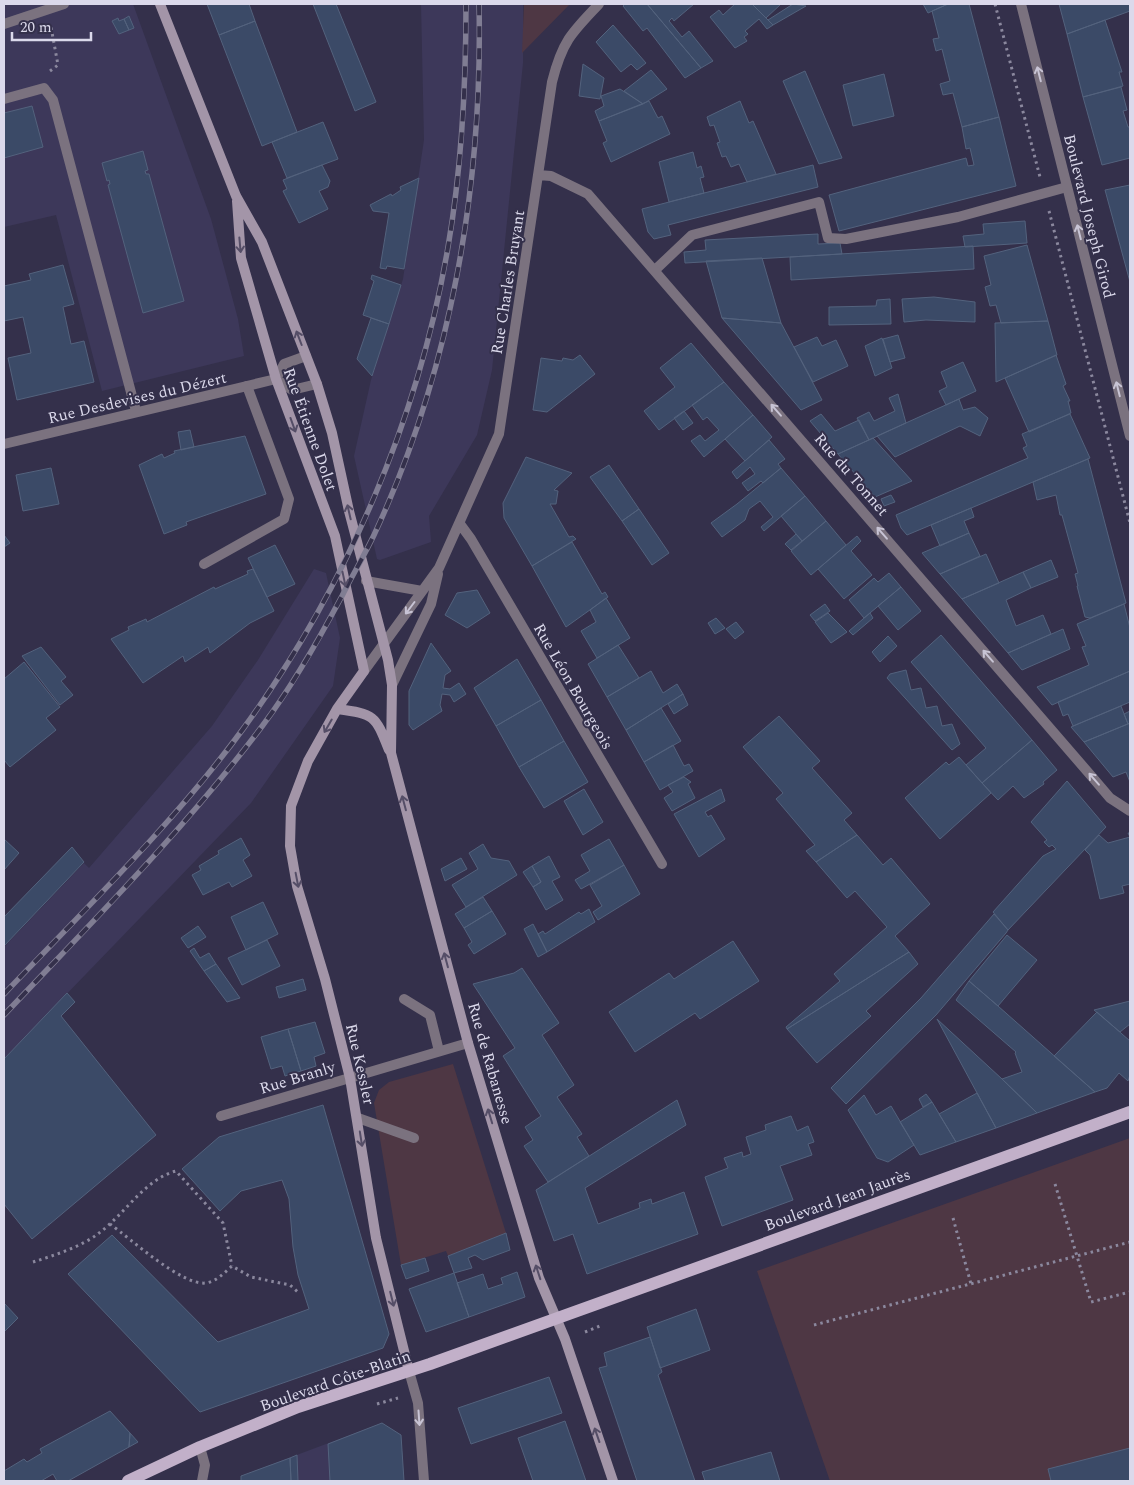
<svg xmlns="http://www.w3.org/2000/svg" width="1134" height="1485" font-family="Spectral,serif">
<rect width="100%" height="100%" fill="#34304b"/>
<path fill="#3d385a" d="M4 4H133L211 219 238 319 244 356 102 391 56 215 4 227Z
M421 4H523V63L492 370 477 435 429 516 431 542 380 560 377 559 354 456 371 380 403 279 424 140Z
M314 569 326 573 340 638 333 686 251 803 4 1059V947L84 863 89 868 212 726 258 660Z
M382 1423 401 1435 404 1481H241V1476Z"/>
<path fill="#4e3744" d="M524 4H570L522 53Z
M453 1064 506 1233 448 1256 446 1251 401 1265 374 1103 379 1090 389 1082Z
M1130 1138V1481H830L757 1271Z"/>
<path fill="#3b4a67" stroke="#53627d" d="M207 4H249L255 21 219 35Z
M313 4H336L376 102 355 111Z
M625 4H647L701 68 685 78 647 28 643 31 623 6Z
M647 4H694L674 21 672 18 669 21 682 37 689 31 713 61 701 68Z
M735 4H752L773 25 767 29 759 19 745 31 748 34 744 37 747 41 735 48 710 17 719 10 723 15Z
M752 4H781L766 18Z
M793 4 806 6 773 25 768 20Z
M923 4H948L928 13Z
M948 4H969L999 117 962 127 953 93 943 95 940 84 950 81 942 49 936 51 933 39 939 38 932 11Z
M1059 4H1130V11L1067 34Z
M129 16 134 28 129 30 124 19Z
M118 18 119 21 124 19 129 30 119 34 112 21Z
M1105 20 1122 72H1119L1123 86 1083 97 1067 34Z
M255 21 297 132 262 146 219 35Z
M613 25 646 63 637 70 631 64 621 72 596 42Z
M583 64 604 78 600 99 579 96Z
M651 70 667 89 643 104 624 91Z
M805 71 842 158 819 164 783 81Z
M884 74 894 116 853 126 843 85Z
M1121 87 1127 110 1123 111 1128 127H1130V158L1102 165 1083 97Z
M620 89 643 104 599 121 595 111 604 106 601 96Z
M649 101 658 118 662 116 670 134 611 162 603 143 607 141 599 121Z
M740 101 749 123 753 121 776 174 747 182 739 164 731 167 726 156 722 157 717 143 720 142 714 125 710 126 707 117Z
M32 106 43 147 4 158V113Z
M999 117 1016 186 839 231 829 195 966 158 968 166 974 165 970 148 966 149 962 127Z
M323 122 338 159 287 178 272 142Z
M143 151 148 170 145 171 146 174H149L184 301 143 313 108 185 110 184 109 180 107 181 102 163Z
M693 152 697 168 701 166 704 177 700 178 704 193 669 202 659 162Z
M322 165 330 181 328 187 319 191 328 209 299 223 283 191 287 189 283 180Z
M813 165 818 187 668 225 671 235 654 239 648 232 642 209Z
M419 178 404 269 387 266 386 269 380 268 389 213 373 211 370 205 391 194 392 196 401 190 400 187Z
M1130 185V282L1105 190Z
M1025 221 1027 243 965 247 963 236 984 234 983 224Z
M818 234V244L840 243 842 254 685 263 684 252 706 250 705 240Z
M1027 245 1048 321 1001 323 996 305 990 306 985 287 991 285 984 256Z
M973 246 974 269 791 280 790 257Z
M762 258 781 323 722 318 706 261Z
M63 265 74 304 63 307 71 344 84 341 94 382 17 400 8 358 31 353 23 317 4 321V286L31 280 29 274Z
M372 275 401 285 389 324 363 315 374 281 371 279Z
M934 297 975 302V322L926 320 904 322 902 299Z
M890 299 891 324 829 325V307L876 306 877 300Z
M371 318 389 324 372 376 357 359Z
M722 318 781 323 822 400 801 410Z
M1048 321 1057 355 996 382 995 323Z
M898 335 905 358 890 362 883 339Z
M817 337 822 346 836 340 848 366 813 382 794 347Z
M882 338 892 368 875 376 865 346Z
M691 343 724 382 659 430 644 411 675 387 660 368Z
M580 355 595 374 547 412 533 410 541 358 562 361 563 358 573 360Z
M1056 355 1066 384 1063 386 1070 401H1068L1071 413 1029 432 1005 378Z
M963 362 976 391 946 405 939 391 947 387 941 372Z
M724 382 753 415 704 457 691 441 700 435 705 441 719 430 707 417 703 420 692 405Z
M898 394 906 423 869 440 857 418 869 412 874 421 895 411 889 398Z
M959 399 963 410 975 407 988 418 980 436 960 426 895 457 877 436Z
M684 411 693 423 683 430 674 418Z
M821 414 835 431 859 420 869 440 838 454 810 421Z
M1070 414 1090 458 907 535 901 528 896 515 1028 458 1023 448 1027 446 1022 434Z
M753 415 772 437 745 461 725 439Z
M190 430 194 447 181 450 178 432Z
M245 436 266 494 186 522 187 525 164 534 139 465 162 454 164 458 175 453 174 451Z
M873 438 912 481 875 497 838 454Z
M769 440 785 459 778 464 781 468 763 483 761 481 748 491 742 483 755 474 750 467 737 479 732 472Z
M526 457 572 473 554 490 558 491 556 504H550L569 537 573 536 576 539 532 566 504 518 503 503Z
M1088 459 1126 603 1090 618 1085 617 1077 586H1078L1075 574 1078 573 1062 515H1060L1056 495 1037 500 1033 482Z
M609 465 639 509 622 521 590 477Z
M51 468 59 504 23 511 16 475Z
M781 468 805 496 764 531 761 527 773 517 760 501 749 509 745 520 722 537 711 523 737 504Z
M891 495 895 502 884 506 881 499Z
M805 496 826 521 802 541 781 516Z
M971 508 974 517 964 521 969 533 940 546 931 525Z
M639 509 669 553 652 565 622 521Z
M826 521 846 545 811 575 791 551Z
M969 533 980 556 940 574 922 553Z
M796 534 802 541 791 550 785 544Z
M4 535 10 543 4 547Z
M857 536 861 541 851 551 872 575 844 599 818 569Z
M572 542 602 594 605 592 608 597 566 627 532 566Z
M275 545 295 584 267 597 248 558Z
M986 554 999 583 962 599 940 574Z
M1051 560 1058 577 1031 588 1023 572Z
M253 569 274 611 250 623 210 653 208 647 185 662 183 656 143 683 111 639 129 630 128 627 146 619 147 622 214 587 215 589 248 574 247 571Z
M1023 572 1031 588 1006 600 1016 626 1043 615 1051 634 1008 653 962 599Z
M889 573 901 587 864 618 849 600 874 578 878 582Z
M901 587 921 611 898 630 878 606Z
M477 590 490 613 467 628 445 615 457 593Z
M606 598 630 638 597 658 581 631 596 622 590 610Z
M825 604 830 611 815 621 810 615Z
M1124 604 1130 628V671L1052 705 1037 687 1089 665 1082 647 1086 646 1077 624Z
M828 613 847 632 831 643 815 622Z
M870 613 873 618 853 635 849 631Z
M716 618 725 628 715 634 708 623Z
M736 622 744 632 735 639 726 629Z
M1063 629 1070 649 1022 670 1008 653Z
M941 635 1032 740 982 783 966 765 986 748 911 662Z
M888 636 897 646 880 662 872 652Z
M431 643 451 671 445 675 443 688 450 689 459 683 466 694 454 702 450 695 442 694 440 705 442 711 413 730 409 725V691Z
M618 645 639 678 607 697 588 664Z
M41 647 66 677 61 681 73 695 60 705 22 656Z
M517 659 541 700 496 726 474 688Z
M24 662 60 707 46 718 56 730 10 767 4 760V679Z
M906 670 911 690 921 688 926 708 937 706 942 726 952 724 960 744 952 750 887 678 890 674Z
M651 671 663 693 677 684 683 694 626 730 607 697Z
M1130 671V702L1073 726 1068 714 1063 716 1058 702Z
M683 694 688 705 674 714 668 704Z
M541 700 564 741 519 767 496 726Z
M1121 706 1128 724 1084 742 1071 727Z
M661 708 681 741 644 762 626 730Z
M1130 711V723L1128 724 1124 714Z
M779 716 820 761 812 768 852 813 844 820 857 835 816 862 806 851 815 845 776 799 783 793 743 747Z
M1130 723V782L1126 772 1113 777 1084 742Z
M1032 740 1057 770 1043 782 1044 784 1024 798 1013 786 998 800 982 783Z
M564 741 588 782 544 808 519 767Z
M673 745 684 766 689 764 693 771 660 790 644 762Z
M959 757 991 793 940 839 905 798 946 762 949 765Z
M684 777 691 782 688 784 695 798 672 811 664 798 673 792 668 785Z
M1067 781 1106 827 1008 930 993 912 1043 856 1056 849 1052 845 1049 847 1044 842 1047 840 1031 822Z
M584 789 603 822 583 835 564 801Z
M721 789 725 801 705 812 708 817 711 815 725 839 699 857 674 814Z
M1128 833H1130V884L1122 886 1124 893 1100 899 1090 855 1085 850 1099 835 1108 843 1130 837Z
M857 835 883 865 891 858 930 904 895 936 909 952 787 1029 786 1027 840 981 834 974 887 927 855 891 847 898 816 862Z
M241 838 250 855 243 860 252 876 232 887 229 882 203 895 192 875 201 870 199 866 219 854 218 851Z
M4 839 19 853 4 870Z
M609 839 624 865 581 889 575 880 590 871 581 855Z
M483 844 491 858 509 861 517 875 466 907 452 885 478 869 469 853Z
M72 847 84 862 4 946V917Z
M549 856 560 877 552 881 563 900 546 910 533 887 541 882 532 866Z
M461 858 467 869 445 881 441 869Z
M624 865 640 894 598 920 593 912 602 906 590 885Z
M532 866 541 882 533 887 523 872Z
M483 897 492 911 464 928 455 914Z
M263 902 278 934 246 950 231 917Z
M589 909 595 922 547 952 538 934 543 931 545 934 579 912 581 914Z
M492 911 506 934 474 954 468 945 472 942 464 928Z
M994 914 1008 930 1006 933 936 1015 846 1104 831 1088 921 998Z
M533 924 547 952 538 957 524 929Z
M198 926 206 937 188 948 181 938Z
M1007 935 1037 960 998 1006 969 981Z
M267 940 280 966 242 985 228 958Z
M733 941 759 981 700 1019 695 1013 635 1052 609 1012 669 973 674 979Z
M194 948 200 958 209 953 216 964 204 971 190 951Z
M909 952 918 964 866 1011 871 1016 817 1063 787 1029Z
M216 964 240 998 227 1002 204 971Z
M522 968 559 1023 542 1035 574 1085 557 1097 582 1134 577 1137 589 1156 548 1182 524 1146 533 1140 525 1127 541 1116 503 1056 515 1048 473 984 514 973Z
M303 979 306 990 279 998 276 987Z
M969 981 998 1006 1095 1092 1037 1113 1002 1079 1022 1072 1015 1053 1016 1052 956 1000Z
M67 993 75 1002 61 1016 156 1135 32 1239 4 1204V1059Z
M1130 1001V1024L1120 1032 1094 1010Z
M1097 1012 1130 1041V1075L1128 1081 1119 1073 1107 1088 1095 1092 1054 1056Z
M937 1019 1002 1079 1037 1113 996 1128Z
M315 1022 325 1053 314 1057 316 1066 301 1071 288 1029Z
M288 1029 301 1071 285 1076 282 1066 271 1069 261 1037Z
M977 1093 996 1128 956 1142 939 1114Z
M926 1094 932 1102 923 1107 919 1099Z
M864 1095 876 1115 891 1106 914 1145 888 1162 877 1158 848 1110Z
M677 1100 686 1125 585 1188 598 1224 640 1208 639 1203 651 1199 652 1204 684 1192 698 1234 587 1274 573 1234 554 1241 536 1190Z
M932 1102 956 1142 920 1155 900 1122Z
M323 1105 389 1334 383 1348 200 1412 68 1274 112 1235 218 1342 309 1309 298 1275 293 1247 289 1199 282 1180 241 1191 220 1211 182 1169 219 1137Z
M791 1116 797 1131 808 1126 814 1142 808 1144 812 1155 780 1166 793 1200 722 1226 705 1177 728 1168 724 1158 742 1152 743 1157 751 1154 746 1137 766 1130 765 1125Z
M506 1233 510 1250 483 1260 475 1255 468 1258 472 1268 454 1273 448 1256Z
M425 1258 429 1271 406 1279 401 1265Z
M517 1272 525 1297 469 1317 457 1283 483 1274 488 1289 503 1284 501 1278Z
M454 1273 469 1317 426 1332 409 1289Z
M4 1303 18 1318 4 1332Z
M696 1309 710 1350 660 1368 647 1327Z
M650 1337 662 1372 658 1375 695 1481H637L599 1368 607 1366 604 1353Z
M549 1377 562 1413 471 1444 458 1408Z
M110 1411 130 1433 129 1447 68 1481H57L53 1474 41 1481H4V1471L24 1459 27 1462 42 1453 40 1449Z
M565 1421 586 1481H533L518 1438Z
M382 1423 401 1435 404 1481H330L328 1444Z
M130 1433 138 1442 129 1447Z
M1130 1448V1481H1051L1048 1469Z
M771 1452 780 1481H705L702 1472Z
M297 1455 298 1481H291L290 1458Z
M290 1458 291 1481H241V1476Z"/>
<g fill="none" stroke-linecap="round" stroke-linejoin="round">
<path stroke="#8b889e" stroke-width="3" stroke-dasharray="2.5 4" stroke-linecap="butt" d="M995 4 1040 177
M50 71 58 65 51 27
M1049 211 1130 523
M1055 1184 1091 1302 1130 1292
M953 1218 971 1284
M110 1224C131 1239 182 1286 206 1283 217 1281 224 1273 232 1266L251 1277 290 1285 299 1293
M33 1262C55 1255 81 1247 99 1233 125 1214 145 1179 176 1171L223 1223 232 1266
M814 1325 1130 1242
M585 1332 600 1326
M377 1404 398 1398"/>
<path stroke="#7b727f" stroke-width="10" d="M4 24 64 4
M4 99 44 88 53 100 136 411
M655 270 692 235 819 202 828 238 846 239 958 217 1067 187
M204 564 284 519 289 499 247 386
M404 999 430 1015 439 1051
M358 1118 414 1138
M409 1371 418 1403 424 1481
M200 1447 205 1465 202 1481"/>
<path stroke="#7b727f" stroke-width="10" d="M1021 4 1130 436
M538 175 551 176 588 194 1093 778 1110 798 1130 811
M276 379 284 364 306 356
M4 444 276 379 292 390 317 384
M460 524 471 539 662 864
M366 581 422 591
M364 671 439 568 499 434 552 82C562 42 571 33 599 4
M392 685 431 604 438 574
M221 1116 468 1043"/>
<path stroke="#a395a8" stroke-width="10" d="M160 4 236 196 262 242 317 384 332 433 349 511 388 660 392 685 391 753 468 1043 539 1278 565 1339 613 1481
M237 201 241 258 276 379 335 536 364 671 337 709 308 761 291 806 290 846 297 886 325 979 350 1078 376 1238 409 1371
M337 709C375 714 375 715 389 750"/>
<path stroke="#c2b0c9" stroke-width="12" d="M128 1481 200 1447 298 1407 430 1364 1130 1112"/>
<defs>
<path id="rail" d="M4 994C84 910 174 823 243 729 346 588 419 418 448 247 462 166 466 85 466 4
M4 1015C93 921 185 829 263 725 293 685 318 641 342 596 352 576 364 556 374 535 451 370 483 185 479 4"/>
</defs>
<use href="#rail" stroke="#807d93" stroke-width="5.5"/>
<use href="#rail" stroke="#34304b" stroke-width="4" stroke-dasharray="11" stroke-linecap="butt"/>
</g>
<defs><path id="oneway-shaft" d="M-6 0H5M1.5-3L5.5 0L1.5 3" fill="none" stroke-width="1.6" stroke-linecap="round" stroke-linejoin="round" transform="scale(1.25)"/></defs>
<g stroke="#c8c4d5">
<use href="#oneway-shaft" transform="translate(1039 74) rotate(-104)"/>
<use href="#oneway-shaft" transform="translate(1079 232) rotate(-104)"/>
<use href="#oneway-shaft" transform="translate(1118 389) rotate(-104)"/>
<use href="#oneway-shaft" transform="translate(776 410) rotate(-131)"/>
<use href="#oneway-shaft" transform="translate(882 533) rotate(-131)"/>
<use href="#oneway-shaft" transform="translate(410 608) rotate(127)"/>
<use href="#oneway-shaft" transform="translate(988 656) rotate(-131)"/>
<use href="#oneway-shaft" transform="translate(1094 779) rotate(-131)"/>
<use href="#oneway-shaft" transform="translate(419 1418) rotate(86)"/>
</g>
<g stroke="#554e67">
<use href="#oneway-shaft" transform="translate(240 245) rotate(85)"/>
<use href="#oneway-shaft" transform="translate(299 338) rotate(-111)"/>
<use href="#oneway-shaft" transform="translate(293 425) rotate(70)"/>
<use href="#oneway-shaft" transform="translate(349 512) rotate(-103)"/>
<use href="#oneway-shaft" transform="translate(344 579) rotate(78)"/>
<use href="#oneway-shaft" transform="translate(328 726) rotate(120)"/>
<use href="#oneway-shaft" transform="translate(404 803) rotate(-105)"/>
<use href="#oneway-shaft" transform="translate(297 880) rotate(79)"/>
<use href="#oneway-shaft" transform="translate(446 960) rotate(-105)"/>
<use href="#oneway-shaft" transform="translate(490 1116) rotate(-107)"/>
<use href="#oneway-shaft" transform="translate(361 1139) rotate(81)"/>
<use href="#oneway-shaft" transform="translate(538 1272) rotate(-108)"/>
<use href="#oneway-shaft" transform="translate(392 1299) rotate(76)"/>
<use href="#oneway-shaft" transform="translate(597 1435) rotate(-109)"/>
</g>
<g text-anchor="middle" stroke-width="4" stroke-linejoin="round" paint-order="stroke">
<g font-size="16" fill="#dbd9eb" stroke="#34304b">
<text transform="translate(1090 216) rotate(76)" y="6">Boulevard Joseph Girod</text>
<text transform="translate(507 282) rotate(-81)" y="6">Rue Charles Bruyant</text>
<text transform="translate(137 397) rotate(-13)" y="6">Rue Desdevises du Dézert</text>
<text transform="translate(311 429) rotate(70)" y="6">Rue Étienne Dolet</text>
<text transform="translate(852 474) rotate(49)" y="6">Rue du Tonnet</text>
<text transform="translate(574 686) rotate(60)" y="6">Rue Léon Bourgeois</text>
<text transform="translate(491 1063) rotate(74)" y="6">Rue de Rabanesse</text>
<text transform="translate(361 1064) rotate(77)" y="6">Rue Kessler</text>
<text transform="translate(297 1077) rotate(-17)" y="6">Rue Branly</text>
<text transform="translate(837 1199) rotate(-20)" y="6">Boulevard Jean Jaurès</text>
<text transform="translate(335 1380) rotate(-19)" y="6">Boulevard Côte-Blatin</text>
</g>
</g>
<rect width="1134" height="1485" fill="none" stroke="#dbd9eb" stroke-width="10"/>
<path d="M12 32v8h79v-8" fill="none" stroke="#dbd9eb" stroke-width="2.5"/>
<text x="20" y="32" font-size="15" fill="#dbd9eb" stroke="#34304b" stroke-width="4" paint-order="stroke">20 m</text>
</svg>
